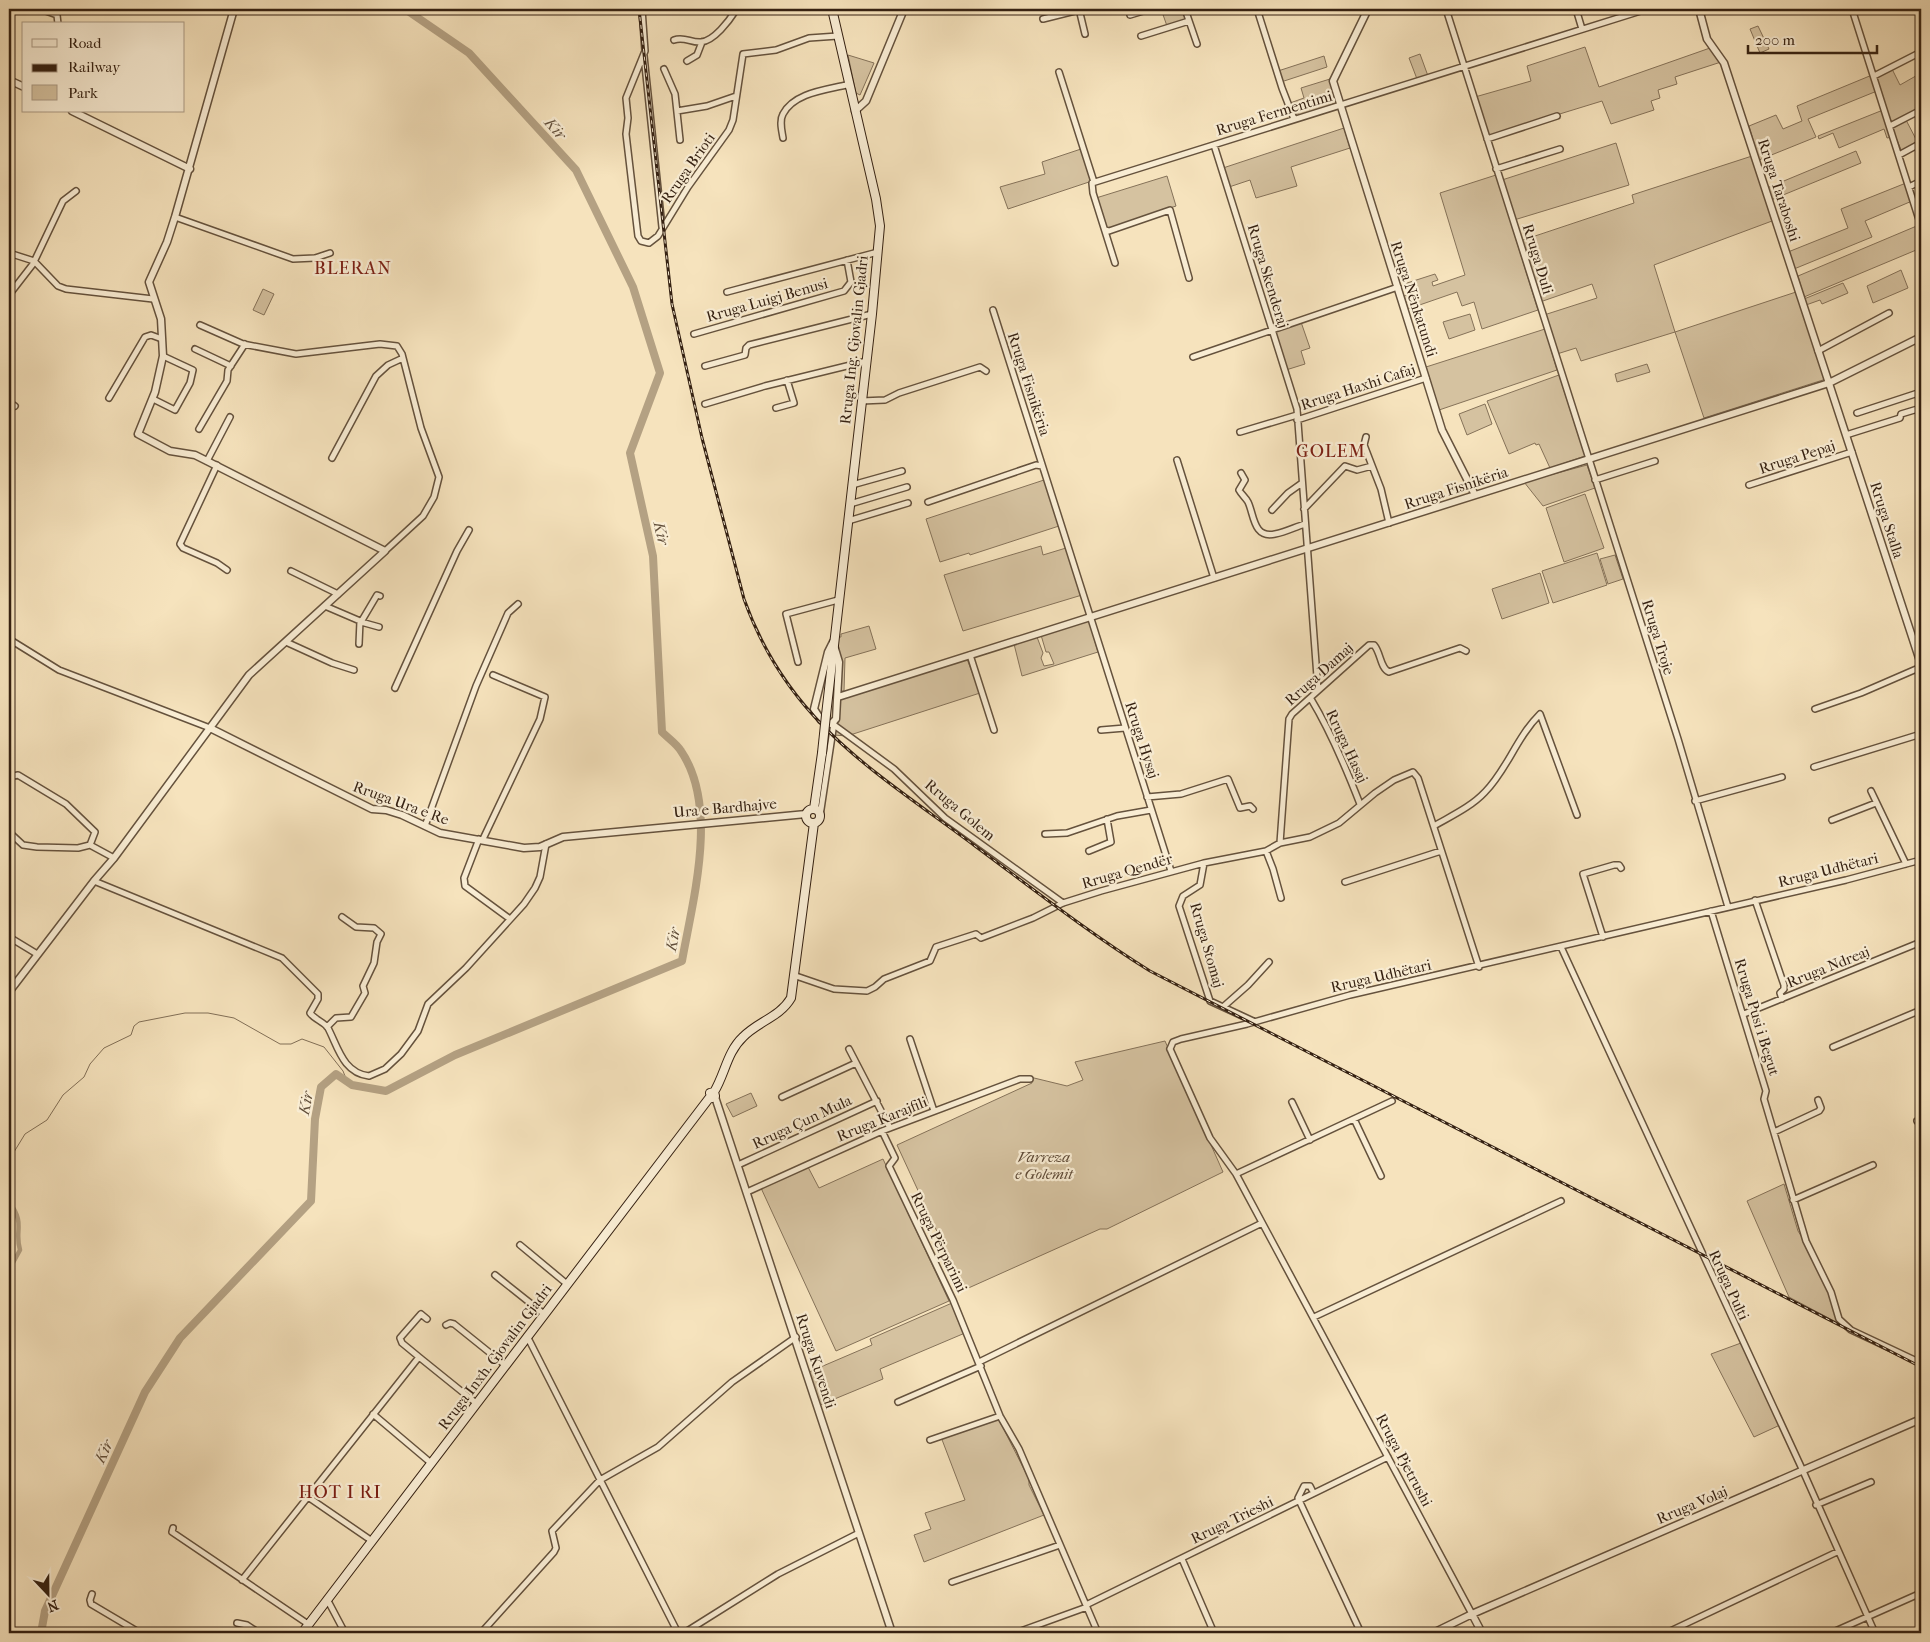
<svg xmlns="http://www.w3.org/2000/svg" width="1930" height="1642" font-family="'IM FELL French Canon',serif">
<rect width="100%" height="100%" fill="#f6e3bd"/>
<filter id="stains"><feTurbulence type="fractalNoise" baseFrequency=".004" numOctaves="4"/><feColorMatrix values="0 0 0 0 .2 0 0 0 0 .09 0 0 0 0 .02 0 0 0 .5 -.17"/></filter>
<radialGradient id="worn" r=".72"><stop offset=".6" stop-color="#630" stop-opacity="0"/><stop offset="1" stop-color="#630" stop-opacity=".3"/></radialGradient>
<path fill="#d5c2a0" stroke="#857259" d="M1161 9H1184L1186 18 1184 21 1167 26Z
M1758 26 1769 49 1760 53 1750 29Z
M1585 47 1599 87 1710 48 1721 62 1675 77 1677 84 1658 90 1660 98 1651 101 1654 110 1611 124 1602 101 1488 136 1475 97 1531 81 1527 66Z
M1420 54 1428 76 1417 79 1409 58Z
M848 55 874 63 860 95 856 93Z
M1324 56 1327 67 1281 82 1278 71Z
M1892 69 1900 85 1921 73V109L1892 123 1890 121 1876 77Z
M1872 75 1877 91 1808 119 1816 137 1759 160 1749 126 1776 115 1783 129 1802 121 1797 106Z
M1330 79 1336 103 1302 115 1293 113 1290 103 1304 98 1301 88Z
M1883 110 1892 137 1887 138 1884 129 1839 148 1833 133 1819 139 1818 136Z
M1906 120 1918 143 1902 152 1892 128Z
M1344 128 1350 148 1291 167 1297 186 1256 198 1250 180 1229 187 1223 168Z
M1616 143 1629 185 1514 220 1502 180Z
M1081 149 1092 181 1008 209 1000 187 1045 174 1042 162Z
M1856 151 1861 163 1771 200 1767 188Z
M1752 156 1772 221 1654 265 1675 332 1796 292 1826 379 1704 418 1675 332 1581 361 1576 348 1557 354 1544 315 1597 298 1592 284 1540 302 1520 241 1634 203 1632 195Z
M1496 175 1538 310 1482 329 1474 302 1462 306 1457 292 1408 309 1404 296 1408 294 1404 284 1435 274 1438 280 1432 282 1433 286 1465 275 1440 193Z
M1167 176 1176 206 1107 230 1096 198Z
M1906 183 1912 201 1865 221 1872 237 1794 269 1788 252 1848 228 1841 209Z
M1919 225 1921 248 1804 297 1798 276Z
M1901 270 1908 288 1873 303 1867 286Z
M1843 283 1848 293 1822 304 1820 300 1806 305 1804 299Z
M263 289 274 294 264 315 253 310Z
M1470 314 1475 330 1449 339 1443 322Z
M1301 322 1310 348 1301 351 1305 364 1286 370 1275 330Z
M1545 329 1557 370 1439 410 1426 367Z
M1647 364 1650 372 1617 382 1615 374Z
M1559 375 1585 456 1550 468 1539 444 1536 445 1535 443 1509 454 1487 401Z
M1485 404 1492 424 1467 435 1459 414Z
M1587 465 1595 488 1543 506 1524 482Z
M1044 480 1059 526 970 555 969 553 940 562 926 519Z
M1585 494 1604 548 1564 562 1546 508Z
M1041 546 1043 555 1066 548 1082 595 963 631 944 575Z
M1597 553 1607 585 1553 603 1542 571Z
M1615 555 1623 579 1608 584 1600 559Z
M1540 573 1549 603 1502 619 1492 589Z
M1089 621 1098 652 1022 676 1014 644 1037 637 1043 653 1041 658 1044 666 1054 664 1049 652H1046L1041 635Z
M869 626 876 649 845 658 844 691H841L838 637H841V634Z
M967 659 980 693 847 736 834 735 841 699Z
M1165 1041 1223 1172 1107 1229H1100L964 1290 897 1145 1032 1083 1030 1077 1067 1086 1083 1080 1075 1062Z
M751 1093 757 1106 733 1117 726 1104Z
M883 1159 949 1301 836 1351 761 1188 808 1167 819 1188Z
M1784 1184 1798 1231 1807 1245 1828 1291 1838 1323 1789 1297 1747 1201Z
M952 1303 965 1333 880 1369 883 1379 820 1405 809 1372 872 1345 870 1339Z
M1741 1343 1780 1425 1754 1437 1711 1354Z
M998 1418 1029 1479V1485L1044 1515 924 1562 914 1535 931 1529 925 1513 965 1500 941 1437Z"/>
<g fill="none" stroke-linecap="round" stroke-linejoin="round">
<path stroke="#816e56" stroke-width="1" d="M9 1188 14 1152 25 1134 47 1120 63 1095 84 1077 90 1064 104 1048 131 1035 134 1026 139 1022 185 1013H208L234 1018 280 1044H291L302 1039 324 1047 343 1071 347 1081"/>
<path stroke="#b4a183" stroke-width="4.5" d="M9 1202C26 1224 14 1230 20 1250L9 1270"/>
<path stroke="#b4a183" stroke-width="8" d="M41 1633 45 1611 145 1392 180 1338 311 1201 315 1119 321 1087 336 1074 352 1085 386 1091 455 1055 682 961C693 899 719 807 681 751 677 744 668 738 662 732L653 556 630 453 660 373 633 287 576 170 469 53 405 9"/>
<defs>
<path id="minor" d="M40 9 57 15 58 24
M642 9 645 51 626 98 628 118 626 134 638 236 641 241 649 243 658 236 688 187 729 130 733 120 743 54 776 50 809 38 838 36
M1079 9 1085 34
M1185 9 1197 44
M1257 9 1282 88 1294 119
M1446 9 1678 739 1728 907
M1576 9 1582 29
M1852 9 1921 226
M1130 15 1150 9
M1043 19 1079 10
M1141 36 1189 21
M674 40C684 36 691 43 701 42 714 41 729 21 736 10
M644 56 662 227
M687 61 697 55 702 42
M664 69 675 94 680 140
M1059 72 1094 182
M1874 76 1921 52
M677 111 707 106 736 96
M1890 126 1921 110
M783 138C782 131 779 121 783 114 794 93 825 90 846 85L849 87
M1487 139 1557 116
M1214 145 1297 409 1318 690
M1899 155 1921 143
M1496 169 1560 149
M1909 187 1921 181
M175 217 293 259 315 258 330 253
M1105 230 1109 231 1170 210 1189 278
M9 253 34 261 58 286 66 289 153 299
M1115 263 1093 193 1092 183 1647 9
M727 292 878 252
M9 295 33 264 63 201 76 191
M993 310 1171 871
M200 325 243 344 296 354 380 344 397 346 402 354 421 428 439 477 434 497 423 516 385 551
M694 334 844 291 851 282 847 260
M195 349 231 366
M1818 351 1889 313
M1193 357 1398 287
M705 366 745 355 746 348 749 345 872 314
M109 398 145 337 151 335 162 339
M153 399 175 410 190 383 193 370 163 356
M861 401 885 400 899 393 980 367 986 371
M9 402 15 406
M705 404 765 386 867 361
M776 408 794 403 787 380
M1857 413 1921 392
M1297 420 1426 378
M199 429 227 381 228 370 245 344
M1240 432 1297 415
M1846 435 1900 418 1901 414 1921 408
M1366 437 1364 445 1381 489 1389 523
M332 458 376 376 388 365 403 358
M1177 460 1214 578
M207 461 230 417
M217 465 180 544 183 548 217 563 227 570
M1241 473 1245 480 1239 490C1241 494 1246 498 1248 502 1254 514 1253 539 1275 534 1286 532 1295 527 1305 524
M1595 480 1655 461
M852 485 902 471
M1749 485 1852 452
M928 502 1036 465 1042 466
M850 504 907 487
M1304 509 1345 466 1357 470 1372 466
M1272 510 1288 493 1302 483
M848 521 908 503
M291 571 338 594
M325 606 360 621 359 644
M379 627 361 622 377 595 380 596
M9 639 59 670 210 728
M286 642 332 663 354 670
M970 655 994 730
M798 662 786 614 838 600
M395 688 457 551 469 530
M1311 699C1331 732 1346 768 1360 804
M1815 709 1861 693 1921 667
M834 725 894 769 945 818 1063 903
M1101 730 1125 728
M1814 767 1921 734
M9 782 13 776 18 775 66 804 95 832 90 845
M1871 791 1906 864
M1147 797 1181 794 1228 779 1240 808 1250 806 1253 809
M1695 801 1782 777
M820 816 834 723
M1832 820 1876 803
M425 826 476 686 508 613 518 604
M1434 826C1451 816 1471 807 1485 792 1507 770 1516 738 1540 714L1577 815
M9 832 23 845 37 847 78 848 90 845 114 858
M1045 834 1067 833 1117 816 1151 810
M479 839 464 878 465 886 510 919
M483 839 540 719 545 697 493 675
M1280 843 1289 719 1292 714 1369 645H1374C1381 653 1380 668 1389 672L1460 648 1466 651
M1089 851 1111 842 1107 819
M1266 851 1273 869 1281 898
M1204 863 1200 885 1183 896 1179 906 1210 1001 1253 1021
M94 881 282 958 318 994V999L310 1013C314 1019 324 1022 328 1028 338 1047 343 1073 369 1076L385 1069 401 1054 418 1031 428 1004 466 968 524 904 535 888 540 877 546 844
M1345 882 1441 851
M1755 900 1784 985V989L1780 993 1782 999
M1711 911 1766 1091 1764 1099 1806 1241 1831 1292 1839 1319 1851 1330 1921 1363
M9 937 37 954
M1603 937 1583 874 1614 865H1619L1621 868
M1561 947 1803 1471 1875 1633
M796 976 834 989 867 991 875 987 884 979 930 961 936 947 976 934 981 938 1033 918 1063 903 1101 891 1204 863 1266 851 1280 843 1310 837 1339 823 1375 793 1394 780 1413 772 1418 778 1479 967
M1223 1007 1248 985 1269 962
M1744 1014 1921 942
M327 1027 336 1018 351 1017 365 993 363 986 374 963 377 942 381 934 374 928 356 927 342 917
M910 1039 934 1111
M1833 1047 1921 1010
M849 1049 890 1128
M1170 1049 1173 1042 1181 1039 1247 1024 1350 995 1846 880 1921 860
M1170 1049 1210 1138 1236 1174 1472 1614
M782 1097 856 1063
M1292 1102 1310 1140
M1354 1119 1381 1176
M1917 1121 1921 1120
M882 1131 895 1158 889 1166 953 1300 1000 1416 1019 1449 1098 1633
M1774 1132 1819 1111 1821 1108 1818 1100
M738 1165 877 1101
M1236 1174 1392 1101
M747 1192 882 1131 1020 1079H1030
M1793 1200 1873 1165
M520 1245 567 1284
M495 1275 544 1314
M1314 1317 1561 1201
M446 1325 450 1323 454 1324 505 1365
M527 1336 678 1633
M419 1357 476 1403
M979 1362 1262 1223
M898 1402 981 1366
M373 1414 431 1463
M930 1440 1000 1416
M1312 1490 1310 1486H1304L1298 1498 1361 1633
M308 1497 372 1541
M1816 1505 1871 1482
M173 1528 172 1532 308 1624
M1182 1559 1214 1633
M242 1580 419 1357 402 1343 400 1338 421 1314 427 1319
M952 1582 1060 1545
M92 1594 90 1600 91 1604 140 1633
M327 1599 345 1633
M1086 1605 1388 1457
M237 1623 247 1625 259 1633
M481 1633 554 1552 556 1548 552 1531 600 1480 658 1447 732 1382 796 1337
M684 1633 778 1574 859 1533
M1015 1633 1087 1607
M1666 1633 1837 1552
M1831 1633 1921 1593"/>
<path id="tertiary" d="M1368 9 1333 81 1442 430 1475 495
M1699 9 1707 39 1724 63 1921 664
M9 80 24 87
M72 111 190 169
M855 111 866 101 904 9
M833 642 839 662 836 719 831 724 821 720 814 709 828 652Z
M838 697 1829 383 1921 337
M210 728 372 809 386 810 402 815 440 833 524 848 540 847 563 837 806 814
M9 992 94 881 114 858 249 675 385 551 207 461 195 455 170 451 138 434 155 392 163 356 161 319 149 282 167 242 175 217 234 9
M715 1097 892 1633
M1472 1614 1482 1633
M1433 1633 1472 1614 1921 1419"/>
<path id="secondary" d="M826 715 872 314 880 226 876 199 832 9
M806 816a7 7 0 1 1 14 0a7 7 0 1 1-14 0Z
M814 809 822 753
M714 1092 715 1096 712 1098 710 1093 714 1092C725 1074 727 1052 743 1037 757 1022 780 1017 791 998L814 823
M302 1633 710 1097"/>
</defs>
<use href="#minor" stroke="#65523d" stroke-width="8"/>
<use href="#tertiary" stroke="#65523d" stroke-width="9"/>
<use href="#secondary" stroke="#352112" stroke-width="10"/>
<use href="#minor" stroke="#f9edd4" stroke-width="5"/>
<use href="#tertiary" stroke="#f9edd4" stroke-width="6"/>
<use href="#secondary" stroke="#f9edd4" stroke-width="8"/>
<defs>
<path id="rail" d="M639 9 672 304 702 438 744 599C788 723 876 772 975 846 1033 889 1089 933 1150 971L1921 1367"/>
</defs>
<use href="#rail" stroke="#352112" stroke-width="3"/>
<use href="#rail" stroke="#f9edd4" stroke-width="1" stroke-dasharray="4" stroke-linecap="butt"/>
<defs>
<path id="secondary-bridge" d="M822 753 826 715"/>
</defs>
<use href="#secondary-bridge" stroke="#352112" stroke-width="10" stroke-linecap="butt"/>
<use href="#secondary-bridge" stroke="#f9edd4" stroke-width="8"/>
</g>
<g text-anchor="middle" stroke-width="4.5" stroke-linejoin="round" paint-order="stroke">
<g font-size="15" fill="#352112" stroke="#f9edd4">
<text transform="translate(1274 113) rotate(-17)" y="5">Rruga Fermentimi</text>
<text transform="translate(688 168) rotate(-55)" y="5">Rruga Brioti</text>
<text transform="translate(1779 190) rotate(72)" y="5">Rruga Taraboshi</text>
<text transform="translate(1538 259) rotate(73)" y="5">Rruga Duli</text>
<text transform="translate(1268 276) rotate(73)" y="5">Rruga Skenderaj</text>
<text transform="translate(1414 299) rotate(72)" y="5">Rruga Nënkatundi</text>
<text transform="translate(767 300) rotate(-16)" y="5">Rruga Luigj Benusi</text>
<text transform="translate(854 340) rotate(-84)" y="5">Rruga Ing. Gjovalin Gjadri</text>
<text transform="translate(1029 384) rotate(72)" y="5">Rruga Fisnikëria</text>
<text transform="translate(1358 387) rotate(-18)" y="5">Rruga Haxhi Cafaj</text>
<text transform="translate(1797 457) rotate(-18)" y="5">Rruga Pepaj</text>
<text transform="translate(1456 488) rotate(-18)" y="5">Rruga Fisnikëria</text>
<text transform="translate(1887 520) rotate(72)" y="5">Rruga Stalla</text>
<text transform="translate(1658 637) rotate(73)" y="5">Rruga Troje</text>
<text transform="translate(1319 674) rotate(-42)" y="5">Rruga Damaj</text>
<text transform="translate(1142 740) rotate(72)" y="5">Rruga Hysaj</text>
<text transform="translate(1347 746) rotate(65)" y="5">Rruga Hasaj</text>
<text transform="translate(401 803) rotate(20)" y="5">Rruga Ura e Re</text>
<text transform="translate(725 808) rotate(-5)" y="5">Ura e Bardhajve</text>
<text transform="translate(960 810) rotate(40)" y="5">Rruga Golem</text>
<text transform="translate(1828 870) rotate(-14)" y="5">Rruga Udhëtari</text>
<text transform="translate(1127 871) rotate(-16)" y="5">Rruga Qendër</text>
<text transform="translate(1207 945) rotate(74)" y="5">Rruga Stomaj</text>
<text transform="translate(1828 967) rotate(-22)" y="5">Rruga Ndreaj</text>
<text transform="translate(1381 976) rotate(-13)" y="5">Rruga Udhëtari</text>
<text transform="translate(1757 1017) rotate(73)" y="5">Rruga Pusi i Begut</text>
<text transform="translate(882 1119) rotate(-22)" y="5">Rruga Karajfili</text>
<text transform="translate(802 1122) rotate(-25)" y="5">Rruga Çun Mula</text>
<text transform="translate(939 1242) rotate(64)" y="5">Rruga Përparimi</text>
<text transform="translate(1729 1285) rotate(65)" y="5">Rruga Pulti</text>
<text transform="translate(495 1357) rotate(-53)" y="5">Rruga Inxh. Gjovalin Gjadri</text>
<text transform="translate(816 1361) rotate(72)" y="5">Rruga Kuvendi</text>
<text transform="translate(1404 1460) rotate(62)" y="5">Rruga Pjetrushi</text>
<text transform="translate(1692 1505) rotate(-23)" y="5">Rruga Volaj</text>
<text transform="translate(1232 1520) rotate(-26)" y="5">Rruga Trieshi</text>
</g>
<g font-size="15" font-style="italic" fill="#5d4936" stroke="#f9edd4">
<text x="1044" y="1162">Varreza<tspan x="1044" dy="17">e Golemit</tspan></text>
</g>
<g font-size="16" font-style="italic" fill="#614e3a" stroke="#f9edd4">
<text transform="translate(556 128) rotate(48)" y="6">Kir</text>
<text transform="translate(662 533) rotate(77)" y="6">Kir</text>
<text transform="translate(672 939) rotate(-79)" y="6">Kir</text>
<text transform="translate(305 1103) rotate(-80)" y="6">Kir</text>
<text transform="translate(103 1451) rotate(-65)" y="6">Kir</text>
</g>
<g font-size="18" letter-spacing="1" fill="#7a1f14" stroke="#f9edd4">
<text x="353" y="274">BLERAN</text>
<text x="1331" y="457">GOLEM</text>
<text x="340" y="1498">HOT I RI</text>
</g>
</g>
<rect width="1930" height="1642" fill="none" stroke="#f6e3bd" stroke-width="30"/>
<rect x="10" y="10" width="1910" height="1622" fill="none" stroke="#352112" stroke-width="2.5"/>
<rect x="15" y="15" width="1900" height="1612" fill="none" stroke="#352112"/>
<rect x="22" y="22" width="162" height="90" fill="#f9edd4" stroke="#ab9b86"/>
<rect x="32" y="39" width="25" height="8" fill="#f9edd4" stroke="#ab9b86"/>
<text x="68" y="48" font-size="15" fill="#352112">Road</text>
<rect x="32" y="64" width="25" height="8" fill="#352112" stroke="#ab9b86"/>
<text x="68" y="72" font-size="15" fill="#352112">Railway</text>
<rect x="32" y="85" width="25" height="15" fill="#d5c2a0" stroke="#ab9b86"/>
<text x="68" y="98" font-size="15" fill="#352112">Park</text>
<g transform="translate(48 1594) rotate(158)" stroke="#f9edd4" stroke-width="4" paint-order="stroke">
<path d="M0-4L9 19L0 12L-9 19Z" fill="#352112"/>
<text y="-8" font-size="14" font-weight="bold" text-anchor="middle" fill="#352112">N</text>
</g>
<path d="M1748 45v8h129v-8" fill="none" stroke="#352112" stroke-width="2.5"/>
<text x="1755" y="45" font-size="15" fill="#352112" stroke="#f9edd4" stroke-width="4" paint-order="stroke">200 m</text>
<rect width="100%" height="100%" filter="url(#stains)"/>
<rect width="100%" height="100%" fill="url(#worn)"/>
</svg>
